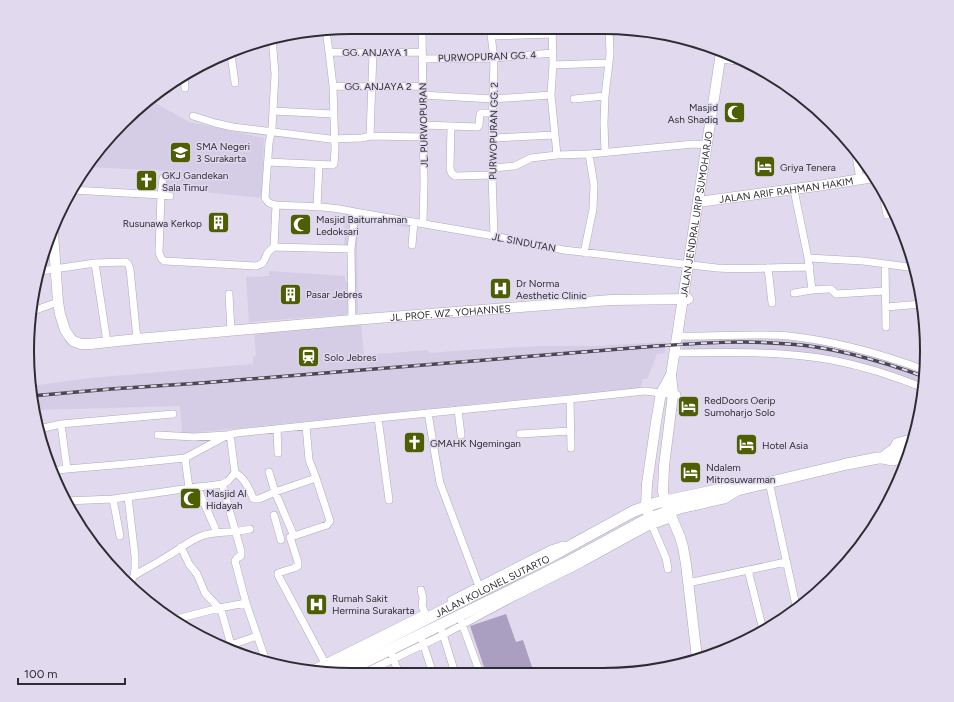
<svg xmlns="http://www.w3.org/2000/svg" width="954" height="702" font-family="Figtree,sans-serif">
<rect width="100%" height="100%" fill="#e1daee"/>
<path fill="#d5cce5" d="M148 101H152L189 122 264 138 262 198 166 188 168 171 88 167 107 138Z
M345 212 351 214 349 246H344Z
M364 215 413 224 412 228 362 220 359 222 357 249 358 313 354 314V248L356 218Z
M269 271 345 276V281L348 283 349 311 344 318 342 315 249 322 246 277 269 276Z
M361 323 364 355 428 350V351L430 353 466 350 542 346H595L666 342 665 353 657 354 648 378 643 379 640 388 515 400 182 434 180 406 34 410 30 393V386L90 378 253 364V356H256L254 332Z
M771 338 832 346 864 353 895 362 925 374 924 387 834 359 682 351 683 340 709 339Z"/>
<path fill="#ab9fc1" d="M506 614 516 642 523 640 534 673H486L470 626Z"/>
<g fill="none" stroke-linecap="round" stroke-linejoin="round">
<defs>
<path id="street" d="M422 27 424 184 423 224
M490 27 494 58 492 138V175L494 236
M552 27 553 64 551 95 557 155
M422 29 448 27
M491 36 553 34
M272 37 275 74 272 128 269 143 265 198C268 203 270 204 276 205 302 206 329 206 355 212L494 236 564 250 717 268C748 270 779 267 810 267
M329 52 373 53 422 52
M231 55 235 83
M422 59 494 58 553 53
M720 59 738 61
M553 65 609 63
M184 76 185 88
M333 86 372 87 422 86
M422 95 493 99 551 95
M574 99 605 96
M273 111 333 114
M193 116 215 123 233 127 330 139 362 138 370 136 423 137
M423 125 451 126 450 168C451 172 451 174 455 176L492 175
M451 126 478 127 479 125 480 114 481 113H493
M370 136 373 53
M492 138 555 135
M855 149 860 180
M605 152 604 123 605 96 610 54 609 28
M268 162 332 165 334 164 335 150 333 86 329 52 326 30
M492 168 515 166 531 158 557 155 589 154 694 144 706 145
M163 178 161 195 170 196
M882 189 887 215
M72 190 161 195 159 252C160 256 161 260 165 261L256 266C264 264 264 261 267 254 269 251 271 249 274 247L276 205
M794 190 808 258 812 290
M317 207 319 165
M412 245 414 222
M274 247 351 249
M584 253 593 209 594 185 589 154
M808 258 863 261 916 268
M95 263 107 342
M885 264 886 327
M768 268 772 303
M41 271 95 263 126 262 128 264 130 269 137 339
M794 293 812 290 829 289H831L836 294 885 291
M229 294 231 331
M886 307 922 304
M30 312 58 302
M352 320 351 249 355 212
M677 336C714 337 752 333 789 336 836 341 881 354 925 370
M674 353C726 352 780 351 832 360 863 366 894 376 924 388
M570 399 645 391 677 395
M458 410 461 435
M428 413 437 466 440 483 449 507 480 589
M378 418 389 500
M61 424 173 414
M306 426 309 460 316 478 330 521 327 525 294 536 275 492 316 478
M39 429 61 424 67 469
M277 429 278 453
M520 434 570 431
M158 435 194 437 226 435
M894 449V446L896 442 914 437
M185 458 189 488
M51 471 67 469 126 464 185 458 228 435 237 433 378 418 570 399 571 448
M53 471 55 480
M235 473C244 477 249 488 253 498L254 499H259L275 492 269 472
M769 482 797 610
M222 484 241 551V556L237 558 235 561 246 603 267 664
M197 487 215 528
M128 497 135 556V569L134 576 131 581 133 590
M113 499 120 536
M66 501 113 499 149 494 197 487 208 486 222 484 228 481 235 473 230 434
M274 515 281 540
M651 523 666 558 668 569
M290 537 298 562V566L294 568 278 573V575L325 663
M181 547 189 564 197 574 205 593 219 608 222 613 231 645 257 636
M748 570 763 630
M134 576C144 569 156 564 166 557 179 550 189 540 204 535 219 531 235 533 250 529
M688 583 786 562
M421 590 423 598 422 606 425 613
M451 600 551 549 563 545
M173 620 219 608 246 603
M461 621 480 673
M442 631 455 673
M422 640 433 674
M392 655 399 674
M697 657 714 654
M309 671 422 615
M362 674 443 635 514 597 582 563 633 535 648 527 673 518"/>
<g id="secondary">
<path id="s1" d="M698 202 824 185 874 177"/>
<path id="s2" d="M53 233 58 302 60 314 65 330 69 336 73 341 81 344H90L137 339 352 320 611 300 688 299"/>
<path d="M648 513 646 505 647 484 656 422 661 393 671 375"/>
<path id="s3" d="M697 658 686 564 683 547 680 537 665 501 663 492 664 466 673 394 671 375 721 53"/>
</g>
<g id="primary">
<path d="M883 458C894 447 898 448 912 446"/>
<path id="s4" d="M320 673 481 591 548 558 634 511 656 503 722 489 737 490"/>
<path d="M340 674 512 590 564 564 649 518 680 508 724 498 737 490 847 464 878 458H883L891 460 909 457"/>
</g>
</defs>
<use href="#street" stroke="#afa9bb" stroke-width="8"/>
<use href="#secondary" stroke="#afa9bb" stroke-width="11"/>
<use href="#primary" stroke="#afa9bb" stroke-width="12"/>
<use href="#street" stroke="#fff" stroke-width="7"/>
<use href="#secondary" stroke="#fff" stroke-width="10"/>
<use href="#primary" stroke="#fff" stroke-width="11"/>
<defs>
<path id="rail" d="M31 396 111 389 201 383 657 346C701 343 745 340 789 344 835 347 881 361 925 377"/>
</defs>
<use href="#rail" stroke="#4b4851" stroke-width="3.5"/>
<use href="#rail" stroke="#e1daee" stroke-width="2" stroke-dasharray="6" stroke-linecap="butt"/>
</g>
<defs>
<symbol id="mosque-square" viewBox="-11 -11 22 22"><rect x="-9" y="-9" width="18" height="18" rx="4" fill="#4e5f03" stroke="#e1daee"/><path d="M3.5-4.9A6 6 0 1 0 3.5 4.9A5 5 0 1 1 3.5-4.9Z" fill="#fff"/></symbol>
<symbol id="school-square" viewBox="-11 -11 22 22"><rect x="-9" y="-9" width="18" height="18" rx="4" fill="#4e5f03" stroke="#e1daee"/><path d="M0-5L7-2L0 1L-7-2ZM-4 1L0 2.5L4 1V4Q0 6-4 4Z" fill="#fff"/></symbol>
<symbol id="hotel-square" viewBox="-11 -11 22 22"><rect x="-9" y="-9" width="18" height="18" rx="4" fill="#4e5f03" stroke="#e1daee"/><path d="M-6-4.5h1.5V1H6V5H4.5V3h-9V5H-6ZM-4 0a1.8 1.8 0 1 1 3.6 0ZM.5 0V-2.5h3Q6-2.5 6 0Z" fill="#fff"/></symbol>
<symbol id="church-square" viewBox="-11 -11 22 22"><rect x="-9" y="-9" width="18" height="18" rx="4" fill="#4e5f03" stroke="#e1daee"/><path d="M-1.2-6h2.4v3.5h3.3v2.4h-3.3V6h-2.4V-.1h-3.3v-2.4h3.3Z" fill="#fff"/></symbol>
<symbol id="building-square" viewBox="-11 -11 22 22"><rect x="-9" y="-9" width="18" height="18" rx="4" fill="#4e5f03" stroke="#e1daee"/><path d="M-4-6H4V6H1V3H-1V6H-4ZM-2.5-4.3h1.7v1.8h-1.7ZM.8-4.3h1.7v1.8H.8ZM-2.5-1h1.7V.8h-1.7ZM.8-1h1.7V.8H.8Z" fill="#fff"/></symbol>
<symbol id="hospital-square" viewBox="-11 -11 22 22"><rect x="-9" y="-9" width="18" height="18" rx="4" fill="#4e5f03" stroke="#e1daee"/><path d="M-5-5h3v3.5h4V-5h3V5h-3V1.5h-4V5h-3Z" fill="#fff"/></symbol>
<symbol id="station-square" viewBox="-11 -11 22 22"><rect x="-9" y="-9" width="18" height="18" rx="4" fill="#4e5f03" stroke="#e1daee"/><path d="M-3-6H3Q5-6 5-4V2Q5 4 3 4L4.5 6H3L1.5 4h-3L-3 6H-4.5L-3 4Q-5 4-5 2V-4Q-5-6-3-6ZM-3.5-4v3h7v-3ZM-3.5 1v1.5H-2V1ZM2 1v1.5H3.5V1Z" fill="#fff"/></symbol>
</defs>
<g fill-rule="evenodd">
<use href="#mosque-square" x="722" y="100" width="25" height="25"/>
<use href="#school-square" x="168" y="140" width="25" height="25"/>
<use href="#hotel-square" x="752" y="154" width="25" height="25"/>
<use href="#church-square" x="134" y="168" width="25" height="25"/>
<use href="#building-square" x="206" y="210" width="25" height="25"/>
<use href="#mosque-square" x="288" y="212" width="25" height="25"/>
<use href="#hospital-square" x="488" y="276" width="25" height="25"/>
<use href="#building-square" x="278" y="282" width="25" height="25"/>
<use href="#station-square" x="296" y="344" width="25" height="25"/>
<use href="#hotel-square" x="676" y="394" width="25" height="25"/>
<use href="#church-square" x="402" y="430" width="25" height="25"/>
<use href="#hotel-square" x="734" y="432" width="25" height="25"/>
<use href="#hotel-square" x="678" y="460" width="25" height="25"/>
<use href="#mosque-square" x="178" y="486" width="25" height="25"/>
<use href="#hospital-square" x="304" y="592" width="25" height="25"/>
</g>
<g text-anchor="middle" stroke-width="3" stroke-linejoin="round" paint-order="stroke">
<g font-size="10" fill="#2e2c33" stroke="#e1daee">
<text x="375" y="56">GG. ANJAYA 1</text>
<text transform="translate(487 56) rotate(-2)" y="4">PURWOPURAN GG. 4</text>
<text x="378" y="90">GG. ANJAYA 2</text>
<text transform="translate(423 125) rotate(-91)" y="4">JL. PURWOPURAN</text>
<text transform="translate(493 131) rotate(-89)" y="4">PURWOPURAN GG. 2</text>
<text dy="4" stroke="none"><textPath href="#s1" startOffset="89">JALAN ARIF RAHMAN HAKIM</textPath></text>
<text dy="4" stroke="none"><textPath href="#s3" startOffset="451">JALAN JENDRAL URIP SUMOHARJO</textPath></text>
<text transform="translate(524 242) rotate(11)" y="4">JL. SINDUTAN</text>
<text dy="4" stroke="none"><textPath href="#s2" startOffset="491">JL. PROF. WZ. YOHANNES</textPath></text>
<text dy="4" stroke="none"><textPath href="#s4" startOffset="193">JALAN KOLONEL SUTARTO</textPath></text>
</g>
<g font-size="10" fill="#2e2c33" stroke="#e1daee" text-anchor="start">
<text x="718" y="111" text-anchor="end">Masjid<tspan x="718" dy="12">Ash Shadiq</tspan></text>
<text x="196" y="150">SMA Negeri<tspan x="196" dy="12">3 Surakarta</tspan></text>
<text x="780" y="171">Griya Tenera</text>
<text x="162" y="179">GKJ Gandekan<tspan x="162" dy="12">Sala Timur</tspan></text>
<text x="316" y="223">Masjid Baiturrahman<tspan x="316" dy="12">Ledoksari</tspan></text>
<text x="202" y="227" text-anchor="end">Rusunawa Kerkop</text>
<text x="516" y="287">Dr Norma<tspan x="516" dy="12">Aesthetic Clinic</tspan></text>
<text x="306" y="298">Pasar Jebres</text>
<text x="324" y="361">Solo Jebres</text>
<text x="704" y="404">RedDoors Oerip<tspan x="704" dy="12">Sumoharjo Solo</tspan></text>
<text x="430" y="447">GMAHK Ngemingan</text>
<text x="762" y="449">Hotel Asia</text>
<text x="706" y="471">Ndalem<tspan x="706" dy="12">Mitrosuwarman</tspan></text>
<text x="206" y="497">Masjid Al<tspan x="206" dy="12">Hidayah</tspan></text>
<text x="332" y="602">Rumah Sakit<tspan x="332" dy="12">Hermina Surakarta</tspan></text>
</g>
</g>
<path d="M0 0H954V702H0ZM351 34H603A317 317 0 0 1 920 351V351A317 317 0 0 1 603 668H351A317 317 0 0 1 34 351V351A317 317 0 0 1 351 34Z" fill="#e1daee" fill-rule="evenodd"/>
<path fill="none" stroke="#2e2c33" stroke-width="2" d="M351 34H603A317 317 0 0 1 920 351V351A317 317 0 0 1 603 668H351A317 317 0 0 1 34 351V351A317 317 0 0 1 351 34Z"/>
<path d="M18 678v6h107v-6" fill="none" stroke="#2e2c33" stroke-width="2"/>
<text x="24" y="678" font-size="12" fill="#2e2c33" stroke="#e1daee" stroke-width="3" paint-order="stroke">100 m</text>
</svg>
